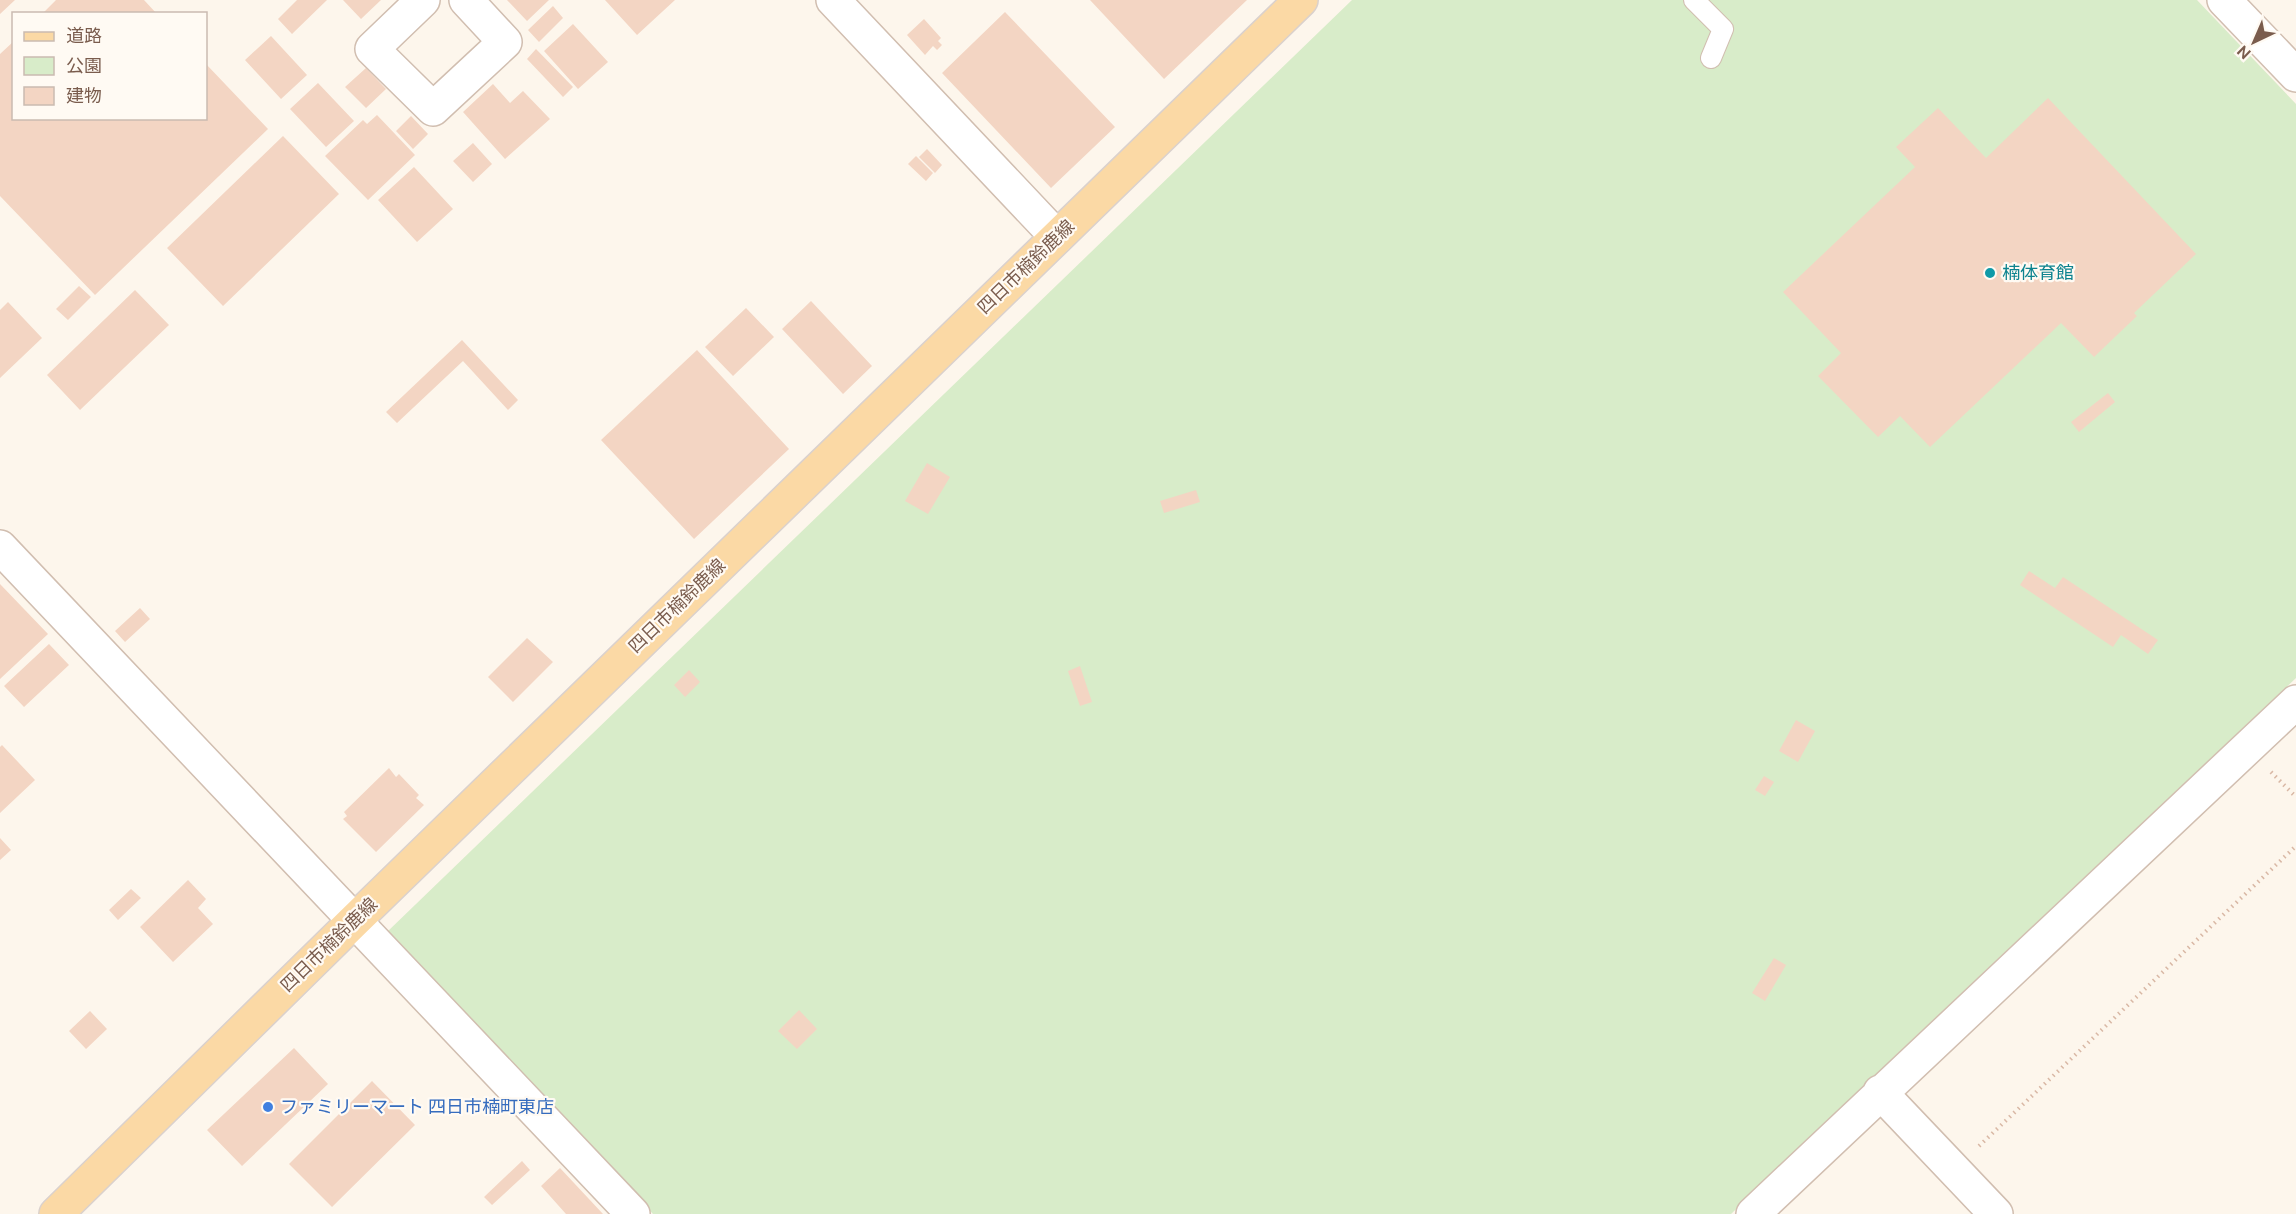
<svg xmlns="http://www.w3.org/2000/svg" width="2296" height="1214" font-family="Ubuntu,'Noto Sans JP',sans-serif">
<rect width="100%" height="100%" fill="#fdf6ec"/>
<path fill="#d8ecc9" d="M1352 0H2197L2296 104V678L1895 1056 1731 1214H653L387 932Z"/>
<path fill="#f3d5c3" d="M0 0H15L0 14Z
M56 0H144L157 14H42Z
M297 0H327L292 34 278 19Z
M343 0H381L361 19Z
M507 0H549L527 21Z
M605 0H675L637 35Z
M1090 0H1247L1164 79Z
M553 6 563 18 539 42 528 30Z
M1005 12 1115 127 1051 188 942 73Z
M924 19 941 38 938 41 942 45 937 50 933 46 925 55 907 35Z
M573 24 608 62 578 89 544 51Z
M271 36 307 75 281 99 245 60Z
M14 41V118H206V64L268 129 95 295 0 196V54Z
M536 49 573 87 563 97 527 59Z
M366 68 386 89 366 108 345 87Z
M318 83 354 121 326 147 290 109Z
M493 84 510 103 523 91 550 119 505 159 463 112Z
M2048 98 2196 254 2134 313 2137 316 2094 357 2061 323 1930 447 1900 416 1878 437 1818 376 1841 353 1783 292 1915 167 1896 147 1938 108 1986 158Z
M377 115 415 155 368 200 325 156 363 120 367 124Z
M411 116 428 134 413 149 396 131Z
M283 136 339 194 223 306 167 248Z
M473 143 492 164 473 182 453 161Z
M927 149 942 165 935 173 919 157Z
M916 156 933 173 926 181 908 164Z
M414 167 453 209 417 242 378 200Z
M79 286 91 297 68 320 56 309Z
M135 290 169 325 80 410 47 375Z
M811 301 872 366 843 394 782 329Z
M8 302 42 338 0 378V310Z
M746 308 774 337 733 376 705 347Z
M462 340 518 400 508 410 463 361 397 423 386 412Z
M697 350 789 449 694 539 601 440Z
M2108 393 2115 402 2079 432 2071 422Z
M927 463 950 477 928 514 905 501Z
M1196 490 1200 502 1164 513 1160 501Z
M2029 571 2055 588 2063 577 2158 640 2148 654 2121 635 2113 647 2020 585Z
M0 584 48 634 0 679Z
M140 608 150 619 125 642 115 631Z
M527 638 553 662 513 702 488 677Z
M49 644 69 665 24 707 4 686Z
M1080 666 1092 702 1080 706 1068 671Z
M689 670 700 682 685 697 674 685Z
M1796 720 1815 731 1798 762 1779 751Z
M2 745 35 780 0 813V747Z
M389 768 396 777 399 774 419 795 416 798 424 805 376 852 343 819 347 816 344 812Z
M1764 776 1774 782 1765 796 1755 790Z
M0 838 11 850 0 860Z
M188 880 206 899 198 908 213 924 173 962 140 927Z
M131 889 141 898 118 920 109 910Z
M1774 958 1786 965 1765 1001 1752 993Z
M799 1010 817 1029 797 1049 778 1031Z
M90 1011 107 1029 86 1049 69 1031Z
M294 1048 328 1084 242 1166 207 1130Z
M372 1081 415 1125 332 1207 289 1164Z
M522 1161 530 1170 492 1205 484 1197Z
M560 1168 603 1214H566L541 1186Z"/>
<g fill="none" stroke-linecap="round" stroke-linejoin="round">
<defs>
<path id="service" d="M1694 0 1723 29 1711 58"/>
<path id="minor" d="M423 0 372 49 433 109 505 42 466 0
M833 0 1057 237
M2224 0 2296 75
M0 547 633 1214
M1880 1092 1996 1214
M1753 1214 2296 702"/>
<path id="primary" d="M56 1214 355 920 1301 0"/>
</defs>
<use href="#service" stroke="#d1beb0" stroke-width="22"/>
<use href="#minor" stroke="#d1beb0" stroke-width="36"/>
<use href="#primary" stroke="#dad1cd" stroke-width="36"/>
<path stroke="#d9b8a5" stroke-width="4" stroke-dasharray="1.5 4.5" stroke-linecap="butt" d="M2271 772 2296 797
M1979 1146 2296 846"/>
<use href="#service" stroke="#fff" stroke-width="20"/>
<use href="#minor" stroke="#fff" stroke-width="33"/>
<use href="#primary" stroke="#fbd9a5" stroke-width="33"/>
</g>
<circle fill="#0f9aa8" stroke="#fffaf3" stroke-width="2" cx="1990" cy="273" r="6"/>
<circle fill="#3f7fe0" stroke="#fffaf3" stroke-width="2" cx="268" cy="1107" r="6"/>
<g text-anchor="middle" stroke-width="4.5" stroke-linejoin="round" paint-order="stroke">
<g font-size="18" fill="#7a5c4d" stroke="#fffaf3">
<text transform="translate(1026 267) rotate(-44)" y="6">四日市楠鈴鹿線</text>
<text transform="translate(677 606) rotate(-44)" y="6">四日市楠鈴鹿線</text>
<text transform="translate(329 945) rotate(-44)" y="6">四日市楠鈴鹿線</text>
</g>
<g font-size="18" fill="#0d838f" stroke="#fffaf3" text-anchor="start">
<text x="2002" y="279">楠体育館</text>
</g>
<g font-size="18" fill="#366cbe" stroke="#fffaf3" text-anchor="start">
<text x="280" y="1113">ファミリーマート 四日市楠町東店</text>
</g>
</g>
<rect x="12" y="12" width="195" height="108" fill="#fffaf3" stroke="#cabbb1" stroke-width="1.5"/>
<rect x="24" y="32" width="30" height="9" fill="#fbd9a5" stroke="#cabbb1" stroke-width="1.5"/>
<text x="66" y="42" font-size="18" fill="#7a5c4d">道路</text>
<rect x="24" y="57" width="30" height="18" fill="#d8ecc9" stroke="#cabbb1" stroke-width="1.5"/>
<text x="66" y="72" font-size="18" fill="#7a5c4d">公園</text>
<rect x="24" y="87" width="30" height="18" fill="#f3d5c3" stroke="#cabbb1" stroke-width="1.5"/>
<text x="66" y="102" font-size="18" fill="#7a5c4d">建物</text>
<g transform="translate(2254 42) rotate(224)" stroke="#fffaf3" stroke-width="4.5" paint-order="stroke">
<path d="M0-4.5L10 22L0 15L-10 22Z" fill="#7a5c4d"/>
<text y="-9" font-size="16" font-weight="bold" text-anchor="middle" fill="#7a5c4d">N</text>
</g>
</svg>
